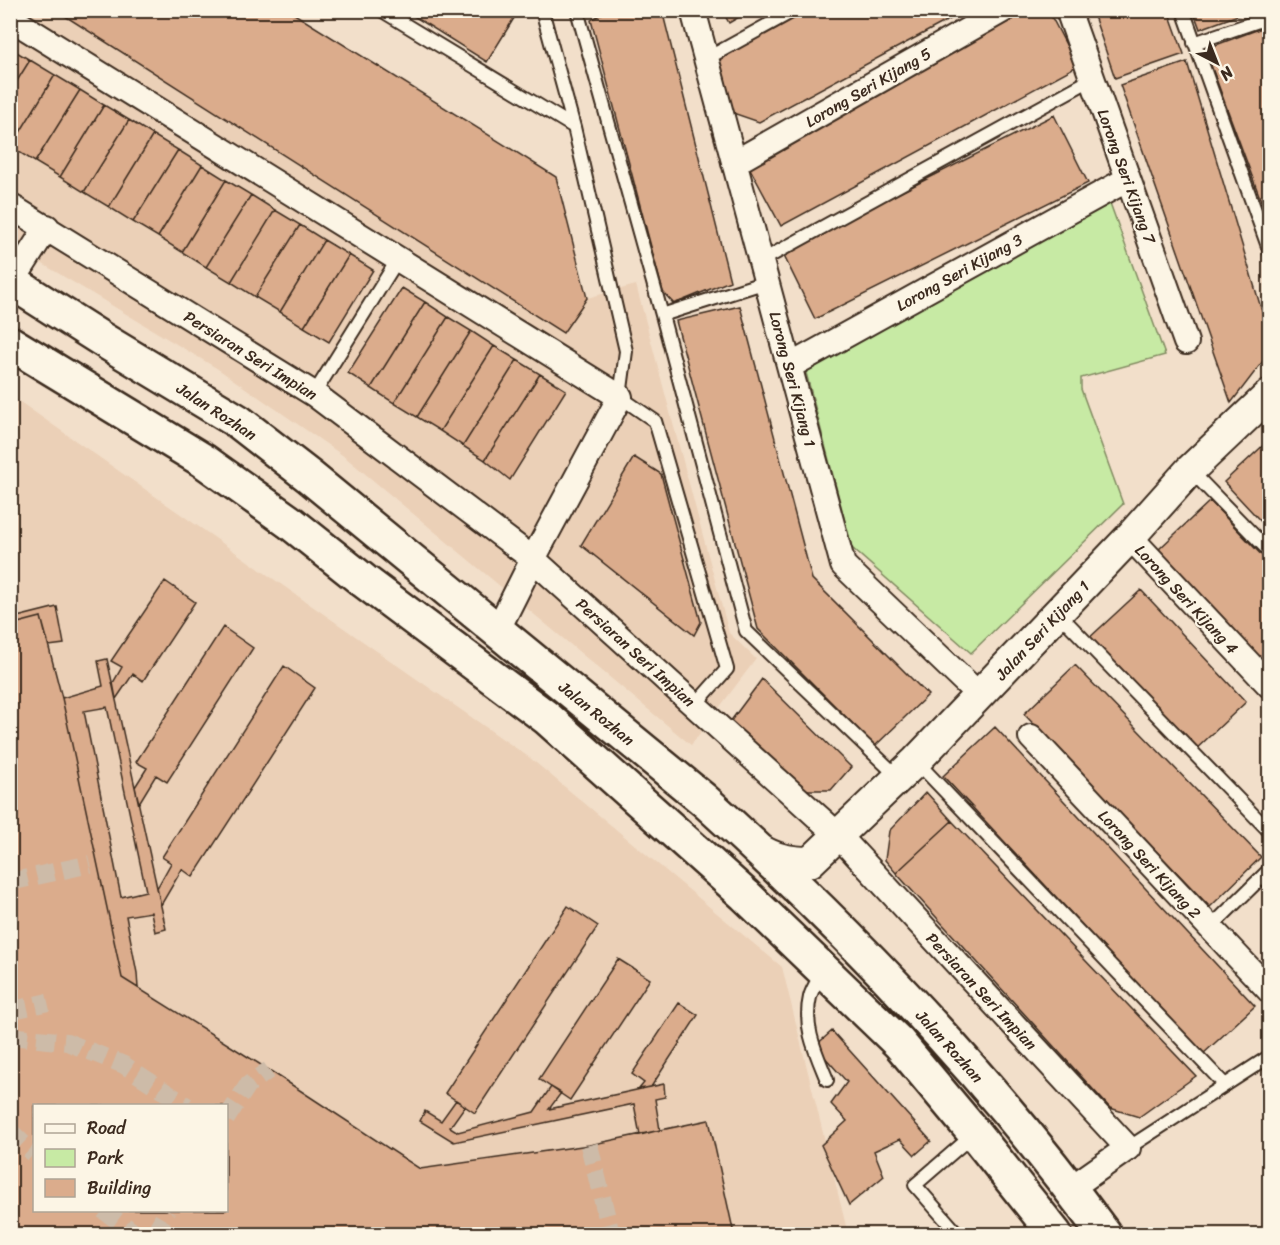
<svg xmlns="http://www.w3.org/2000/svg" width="1280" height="1245" font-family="Sriracha,sans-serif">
<rect width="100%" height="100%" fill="#f2dfca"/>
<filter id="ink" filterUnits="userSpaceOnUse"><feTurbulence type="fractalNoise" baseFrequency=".0167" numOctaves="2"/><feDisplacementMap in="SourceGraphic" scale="12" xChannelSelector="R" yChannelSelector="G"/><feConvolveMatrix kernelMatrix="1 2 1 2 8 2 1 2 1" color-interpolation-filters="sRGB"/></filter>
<g filter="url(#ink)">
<path fill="#ebd0b7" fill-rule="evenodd" d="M11 11H61L563 332 587 298 636 285 729 633 756 659 691 745 345 457 218 369 11 245Z
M10 395 530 758 782 967 848 1234H11ZM34 1106H226V1210H34Z"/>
<path fill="#c7eaa4" stroke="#818a61" stroke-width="1.5" d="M1110 203 1165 355 1081 378V389L1123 504 971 653 852 548 804 365Z"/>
<path fill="#dbac8c" stroke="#3b2a1e" stroke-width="1.5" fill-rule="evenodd" d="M75 10H288L556 177 587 298 563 333 65 16Z
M404 10H519L487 62Z
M608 10H662L730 281 674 304 663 292 591 20Z
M722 10H751L729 23Z
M809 10H967L759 122 730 112 718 59Z
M1030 10H1048L1077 66 781 226 747 163Z
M1092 10H1168L1184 54 1115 78Z
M1193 10H1252L1200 29Z
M1270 25V225L1205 49Z
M10 48 30 60 10 92Z
M30 60 55 75 11 147 10 92Z
M1187 62 1270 338V352L1231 403 1120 85Z
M55 75 80 90 35 162 11 147Z
M80 90 104 105 60 177 35 162Z
M104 105 129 120 84 192 60 177Z
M1054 115 1088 183 815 319 782 252Z
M129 120 153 135 109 207 84 192Z
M153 135 178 150 133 222 109 207Z
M178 150 202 165 158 237 133 222Z
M202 165 226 180 182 252 158 237Z
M226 180 251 195 206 267 182 252Z
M251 195 275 210 231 282 206 267Z
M275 210 300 225 255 297 231 282Z
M300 225 324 240 280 312 255 297Z
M324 240 349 255 304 327 280 312Z
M349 255 373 270 329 342 304 327Z
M402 288 425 302 371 388 348 373Z
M425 302 448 317 394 403 371 388Z
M740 306 812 579 928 695 875 746 758 629 676 321Z
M448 317 471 331 417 417 394 403Z
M471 331 494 346 440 431 417 417Z
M494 346 517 360 463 446 440 431Z
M517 360 540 374 485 460 463 446Z
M540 374 566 390 510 480 485 460Z
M1270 439V531L1224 482Z
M634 457 661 474 701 622 694 635 581 545Z
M1210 501 1270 564V668L1158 550Z
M165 581 195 602 143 681 133 674 116 699 113 683 122 667 111 661Z
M1141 590 1246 702 1193 752 1087 640Z
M57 607 64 644 49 646 41 617 10 625V609L13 618Z
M41 617 62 698 122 978 269 1070 420 1169 589 1145 709 1120 734 1234H10V625ZM34 1106H226V1210H34Z
M223 627 253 648 167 782 156 775 139 803 135 787 147 768 136 762Z
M107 659 166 929 155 932 151 912 126 916 137 973 138 988 122 978 62 698 103 686 98 661ZM107 707 146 891 121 897 84 711Z
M1075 665 1261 857 1210 907 1024 714Z
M284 666 315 688 193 877 182 869 161 905 157 888 171 863 162 857Z
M762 679 851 767 831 790H801L730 722Z
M995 727 1255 1006 1203 1054 943 776Z
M926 792 952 821 896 873 885 860 889 831Z
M952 821 1196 1076 1139 1117 1110 1108 896 873Z
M568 906 598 926 475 1113 445 1093Z
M618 959 650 979 570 1100 539 1079Z
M679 1003 698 1015 651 1087 639 1089 644 1083 632 1074Z
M832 1031 931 1141 915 1155 900 1139 874 1151 884 1176 849 1205 821 1145 847 1121 831 1104 847 1082 815 1046Z
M664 1084 665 1097 655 1099 660 1130 640 1135 634 1104 454 1142 420 1121 425 1111 441 1121 456 1100 465 1106 450 1127 458 1132 534 1112 551 1087 561 1093 549 1109Z"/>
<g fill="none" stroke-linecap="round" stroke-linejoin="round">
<path stroke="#cdbba8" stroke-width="18" stroke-dasharray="18 9" stroke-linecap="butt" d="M10 882 90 864
M10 1011 48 1002
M10 1036 67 1042 124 1065 187 1106
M226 1119 248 1085 269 1070
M10 1131 34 1154
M589 1145 611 1234
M103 1210 136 1234
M154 1234 168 1210"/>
<defs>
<path id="service" d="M381 10 574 127
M542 10 574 127 626 351 620 397 655 421 727 669 695 705
M577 10 662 315 746 631 898 777
M1183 10 1270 252
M1194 43 1270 17
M706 59 795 10
M761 261 1092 79
M662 315 766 282
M314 394 398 259
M1191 471 1270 552
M1058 613 1270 832
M916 761 1225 1085
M1210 928 1270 869
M823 971C819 979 812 988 810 997 803 1027 816 1053 827 1080
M1128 1148 1270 1056
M958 1234 915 1185 974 1134"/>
<path id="minor" d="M693 10 843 565 980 696
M1068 10 1186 342
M10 18 620 397 533 559 497 631
M734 163 1003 10
M10 206 314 394 533 559 839 836 1128 1148 1071 1188
M12 282 47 227
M790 366 1128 179
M1130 537 1270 686
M1031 737 1270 991"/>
<path id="tertiary" d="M757 848C775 859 789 862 810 862L916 761 1130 537 1190 470 1270 394"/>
<path id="primary" d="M10 281 103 340 239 422 310 477 704 800C850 932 988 1075 1104 1234
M10 343 204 461 291 523 364 581 547 718 745 895 899 1043 975 1134 1055 1234"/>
</defs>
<use href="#service" stroke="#3b2a1e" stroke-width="16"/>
<use href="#minor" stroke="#3b2a1e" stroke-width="28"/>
<use href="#tertiary" stroke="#3b2a1e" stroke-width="34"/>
<use href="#primary" stroke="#3b2a1e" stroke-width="38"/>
<use href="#service" stroke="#fcf5e5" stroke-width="12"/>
<use href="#minor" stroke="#fcf5e5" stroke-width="24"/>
<use href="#tertiary" stroke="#fcf5e5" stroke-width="30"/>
<use href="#primary" stroke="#fcf5e5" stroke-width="33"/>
</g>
</g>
<g text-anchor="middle" stroke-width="4.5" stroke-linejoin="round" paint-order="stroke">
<g font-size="16" fill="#3b2a1e" stroke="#fcf5e5">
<text transform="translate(868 87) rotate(-30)" y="6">Lorong Seri Kijang 5</text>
<text transform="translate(1127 176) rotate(70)" y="6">Lorong Seri Kijang 7</text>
<text transform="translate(959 272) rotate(-29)" y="6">Lorong Seri Kijang 3</text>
<text transform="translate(251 355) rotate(32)" y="6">Persiaran Seri Impian</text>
<text transform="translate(793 379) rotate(75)" y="6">Lorong Seri Kijang 1</text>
<text transform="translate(217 411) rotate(33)" y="6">Jalan Rozhan</text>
<text transform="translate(1187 599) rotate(47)" y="6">Lorong Seri Kijang 4</text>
<text transform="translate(1042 630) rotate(-47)" y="6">Jalan Seri Kijang 1</text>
<text transform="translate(636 652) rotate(42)" y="6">Persiaran Seri Impian</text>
<text transform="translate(597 713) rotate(39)" y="6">Jalan Rozhan</text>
<text transform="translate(1150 864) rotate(47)" y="6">Lorong Seri Kijang 2</text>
<text transform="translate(982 991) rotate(47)" y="6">Persiaran Seri Impian</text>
<text transform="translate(950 1046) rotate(48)" y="6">Jalan Rozhan</text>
</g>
</g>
<rect width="1280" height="1245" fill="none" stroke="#fcf5e5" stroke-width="36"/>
<rect x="18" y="18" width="1244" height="1209" fill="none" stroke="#3b2a1e" stroke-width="2" filter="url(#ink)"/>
<rect x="33" y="1104" width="195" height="108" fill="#fcf5e5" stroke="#afa495" stroke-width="1.5"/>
<rect x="45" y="1124" width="30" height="9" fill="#fcf5e5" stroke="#afa495" stroke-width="1.5"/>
<text x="87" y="1134" font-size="18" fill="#3b2a1e">Road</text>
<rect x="45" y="1149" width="30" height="18" fill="#c7eaa4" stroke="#afa495" stroke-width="1.5"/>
<text x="87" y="1164" font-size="18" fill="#3b2a1e">Park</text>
<rect x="45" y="1179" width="30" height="18" fill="#dbac8c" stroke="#afa495" stroke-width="1.5"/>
<text x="87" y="1194" font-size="18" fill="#3b2a1e">Building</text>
<g transform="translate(1217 63) rotate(138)" stroke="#fcf5e5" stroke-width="4.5" paint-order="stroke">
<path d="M0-4.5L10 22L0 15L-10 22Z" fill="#3b2a1e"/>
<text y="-9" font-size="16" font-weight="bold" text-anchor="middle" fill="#3b2a1e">N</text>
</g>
</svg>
